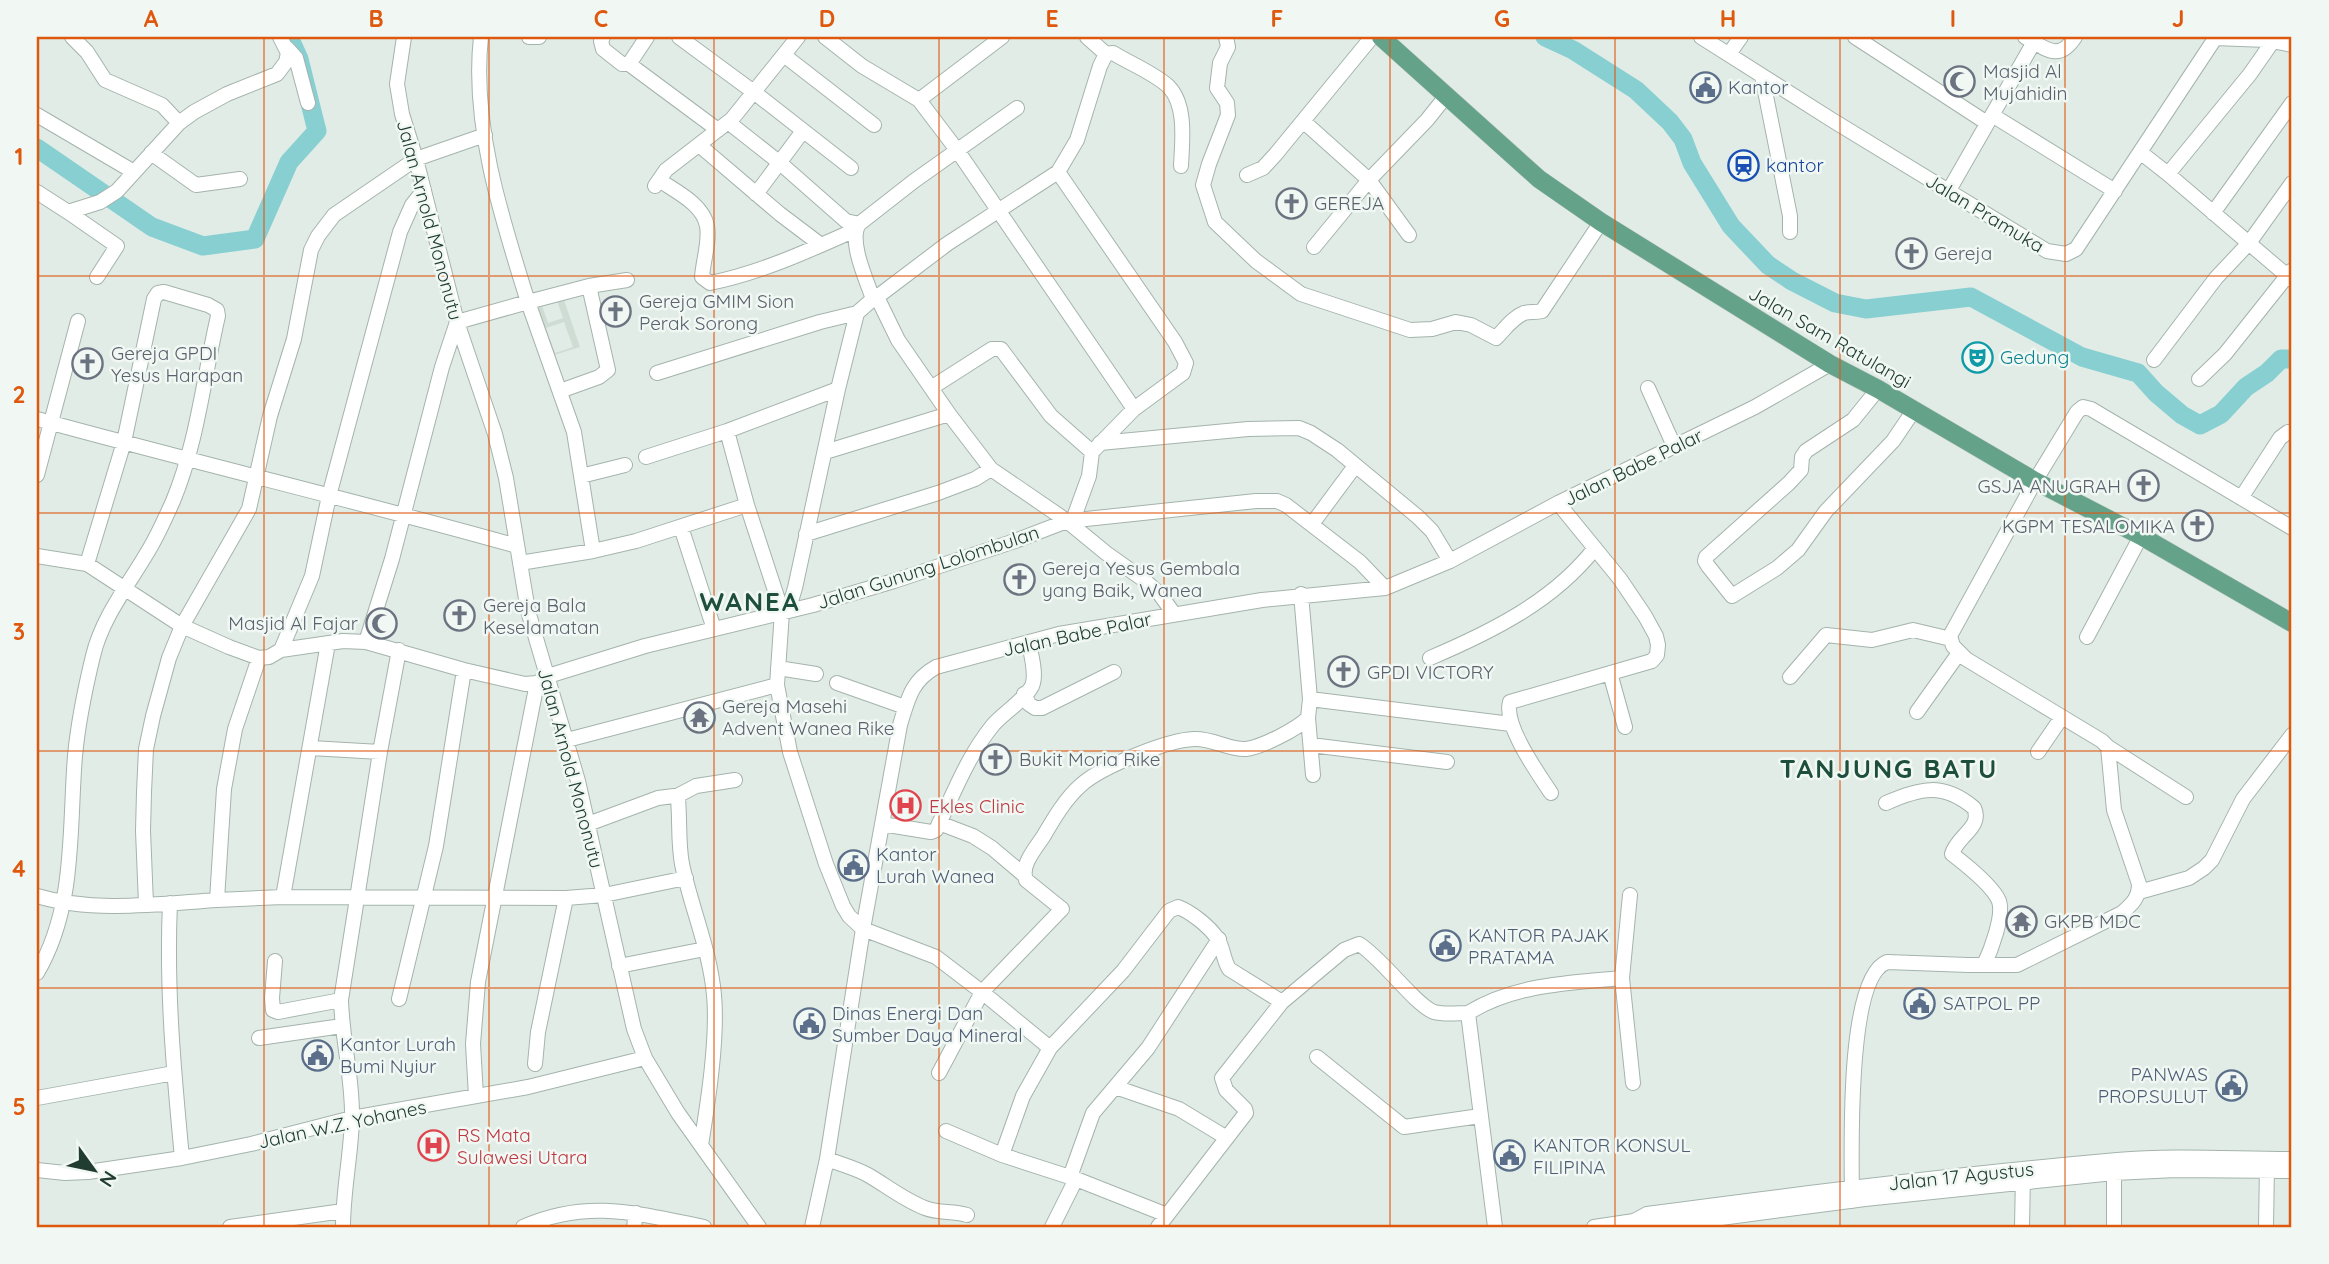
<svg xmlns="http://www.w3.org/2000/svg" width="2329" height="1264" font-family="Quicksand,sans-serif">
<rect width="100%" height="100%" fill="#e1ece6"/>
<path fill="#cfdcd4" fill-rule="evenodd" d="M562 294 580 347 551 356 537 302ZM556 298 563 318 548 323 541 303ZM564 322 573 347 555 353 546 328Z"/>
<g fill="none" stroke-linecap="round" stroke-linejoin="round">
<path stroke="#88cfd2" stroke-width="19" d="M1545 37 1573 50 1636 90 1670 122 1683 139 1692 163 1731 226 1768 265 1792 281 1835 303 1866 309 1971 297 2082 357 2138 373 2156 393 2182 415 2200 425 2221 414 2246 387 2267 373 2281 359H2292
M37 148 152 227 203 246 255 239 289 162 317 131 299 59 289 37"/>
<defs>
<path id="minor" d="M72 37 87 52 105 80 162 105 179 123
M404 37 397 84 402 114 416 159 457 322 495 434 506 478 528 611 578 781 634 1029 645 1058 678 1113 759 1227
M529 37H539
M603 37 601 41 603 49 622 64H629L647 37
M679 37 755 93 851 168
M825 37 862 66 919 100 957 150 1134 409
M1087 37 1106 54 1113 53C1129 63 1156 74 1169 87 1187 106 1182 143 1181 166
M1226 37 1228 47 1220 63 1217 88 1227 103 1228 115 1209 164 1203 185 1215 222 1256 261 1301 294 1410 330 1432 329 1456 322 1471 325 1496 338C1505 329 1512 318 1524 313 1530 311 1536 313 1542 311L1601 222
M1701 37 1832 120 2047 251 2066 254 2076 249 2140 152 2168 174 2292 280
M1855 37 1987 123
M2025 37C2046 49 2059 62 2075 37
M2214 38 2267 40 2292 45
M287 48 296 58 308 103
M1729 54 1741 37
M785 56 874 125
M629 64 718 130
M1762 76 1790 216V232
M919 100 1002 37
M1017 108 914 181 859 224C848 241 867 281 873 299L877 297 898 340 949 414 991 469 1067 521 1106 553 1144 580 1159 593 1174 614
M37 115 134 172
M1992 115 2115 191
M1303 121 1369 180 1409 235
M728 122 780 163 846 221 859 224
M699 145 780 214 821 245
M2140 152 2216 37
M151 153 196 185 240 179
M1058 172 1175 342 1186 363 1183 373 1134 409 1092 452 1089 476 1073 520
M2168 174 2250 74 2273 41
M1247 175 1263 168 1275 155 1372 37
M659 180C675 191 703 204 707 226 710 241 703 261 702 277L710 283C760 273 808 251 855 230
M655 186 666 170 732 119 798 37
M37 192 68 212 100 202 117 191 179 123 194 112 227 94 277 74 286 62 288 53 280 37
M1948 192 2034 42
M756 194 803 131
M68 212 117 246 97 277
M2213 213 2292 103
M1314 247 1369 180 1427 120 1447 95
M877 297 947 244 1058 172 1077 140 1100 66 1106 54
M2154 360 2216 278 2249 243 2292 183
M657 373 820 322 857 313
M2199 379 2225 354 2291 271
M931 388 992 349H1001L1051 416 1092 452
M1648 388 1674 446
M1878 389 1853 420 1806 451 1802 457 1801 470 1789 483 1706 557 1705 561 1708 566 1732 596 1777 568 1798 550 1826 511 1893 441 1914 410
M560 391 599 377 608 370 589 286
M37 419C197 463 357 501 517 546
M727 431 747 505 782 612 777 685 790 752 826 864 843 906 849 916 863 929 936 957 982 992 1050 1048
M1100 443 1248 429 1299 428 1311 433 1337 450 1418 517 1432 531 1450 561
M825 452 949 414
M646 457 727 431 838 389
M37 475 78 321
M581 476 625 465
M2241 498 2280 438 2288 432 2292 433
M1312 524 1355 466
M681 527 714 629
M806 534 938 493 975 479 991 469
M593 551 574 432 528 302 589 286 627 280
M37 556 87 564 182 626 229 647 259 658 269 657 281 650 312 576 329 496 400 232 412 205 424 190
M520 563 593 551 636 541 747 505
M788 611 795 588 838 389 857 313 873 299
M2087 637 2141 536
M366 642 392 559 442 367 457 322 528 302C502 219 471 124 481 37
M281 650 343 641 366 642 464 670 525 684 537 683 548 676 645 646 813 605 894 581 1015 541 1067 521 1256 501H1277L1286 505 1360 562 1385 588
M1430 658C1491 632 1554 601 1595 548
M778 668 816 674
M1610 673 1625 727
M1790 677 1826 635 1872 640 1913 630 1951 639
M837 683 905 707
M1024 694 1029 704 1035 708H1042L1114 672
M1310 699 1511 724
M1917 712 1959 653
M1308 718 1313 775
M567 740 777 685
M1311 745 1447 762
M2108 747 2186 797
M311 748 380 752 399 650
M2038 752 2062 717
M1551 793C1538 773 1503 725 1510 702L1652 661 1657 655 1658 645 1656 636 1645 616 1620 579 1558 503
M677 796 696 786 735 780
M1886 803C1920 788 1943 782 1974 808 1983 827 1957 836 1952 854 1965 864 1993 886 1999 901 2004 916 1991 950 1984 965
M939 823 973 836 992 848 1024 875
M588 824 658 798 674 796 678 799C680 821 678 842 682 864 691 907 710 950 714 995 718 1038 708 1102 701 1145
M882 824 931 832 936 830C954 793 967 757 993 725 1004 712 1024 701 1032 686 1037 675 1031 655 1029 643
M2139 892 2189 878 2204 868 2212 860 2243 799 2292 735
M37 896C94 913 158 904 217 900L224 789 235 729 259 658
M283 897 566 898 604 895 686 878
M217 900 283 897 328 643
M170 903C166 989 174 1074 182 1158
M146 904 143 831 144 792 146 749 153 716 169 658 182 626 249 509 270 416 294 339 311 250 318 236 334 215 416 159 485 135
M275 961 272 998 273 1010 278 1012 341 1000
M619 966 705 949
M37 973C76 907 69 829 75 756 78 723 85 689 93 656 102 618 127 587 147 553 157 537 165 519 173 501 197 444 204 376 218 316L217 310 208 305 164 292 158 293 154 299 124 442 87 564
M1622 978 1630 895
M399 999 436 846 464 670
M1468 1013C1515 984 1569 983 1622 978L1633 1083
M259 1038 342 1026
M1317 1057 1404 1127 1480 1116
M535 1064 538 1032 566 898
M939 1073 982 992 1062 909 1026 880C1020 866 1035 849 1043 837 1053 820 1065 799 1081 785 1101 767 1167 740 1194 739 1212 738 1229 750 1246 749 1262 747 1297 729 1308 718L1310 699 1301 594
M1115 1087 1179 1109 1227 1138
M476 1096 473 1044 478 982 537 683
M37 1098 174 1073
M946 1131 1002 1155 1076 1179 1167 1215
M1002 1155 1023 1096 1050 1048 1123 971 1169 911 1178 907C1191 912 1209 926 1217 938 1223 946 1223 959 1229 969L1282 1002 1344 950 1359 944C1382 958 1415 1005 1434 1012 1445 1015 1458 1013 1468 1013L1495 1227
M827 1159C840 1164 856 1168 868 1175 887 1186 904 1200 925 1208 940 1214 952 1210 967 1215
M37 1170 65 1173 88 1172 182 1158 251 1144 352 1118 528 1087 645 1058
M1070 1177 1093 1113 1148 1048 1219 939
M1852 1201C1852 1160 1845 978 1887 962L1968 965H2017L2122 913C2132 904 2139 898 2139 884L2114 810 2108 747 2102 741 1966 659 1953 646 1950 636 2035 481 2077 412 2083 407 2091 409 2292 528
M1634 1221 1647 1226H1661L1865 1199 2114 1173 2176 1170 2292 1171
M230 1227 343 1211
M343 1227C343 1191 351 1155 352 1119 353 1079 342 1040 341 1000L380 752
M523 1227C588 1198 639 1214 704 1227
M634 1227 636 1213
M812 1227 827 1159 863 929 900 725C908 699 911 681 936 667L1059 634 1262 600 1385 588 1450 561 1558 503 1755 407 1830 364
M1052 1227 1076 1179
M1158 1227 1246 1113 1245 1109 1226 1090 1222 1078 1282 1002
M1594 1227 1634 1221 1647 1214C1803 1193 1960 1174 2117 1160 2175 1155 2234 1159 2292 1159
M2022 1227 2023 1175
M2114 1227V1173
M2266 1227 2267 1164"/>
<path id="major" d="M1381 37 1539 179 1601 222 1830 364 1878 389 2035 481 2141 536 2292 623"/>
</defs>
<use href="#minor" stroke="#a4b4ac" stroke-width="16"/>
<use href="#major" stroke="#c1c9c6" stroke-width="19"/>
<use href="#minor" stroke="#fff" stroke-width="14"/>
<use href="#major" stroke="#65a28a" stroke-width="18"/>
</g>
<path fill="none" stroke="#de580e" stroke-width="2" stroke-opacity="0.55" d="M264 37V1227M489 37V1227M714 37V1227M939 37V1227M1164 37V1227M1390 37V1227M1615 37V1227M1840 37V1227M2065 37V1227M37 276H2292M37 513H2292M37 751H2292M37 988H2292"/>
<defs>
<symbol id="mosque-ring" viewBox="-11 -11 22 22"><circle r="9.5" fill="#f1f8f4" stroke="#6b7280" stroke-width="1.5"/><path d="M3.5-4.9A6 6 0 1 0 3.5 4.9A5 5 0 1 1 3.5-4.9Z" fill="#6b7280"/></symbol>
<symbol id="civic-ring" viewBox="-11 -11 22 22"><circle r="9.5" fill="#f1f8f4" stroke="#5c6f8a" stroke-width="1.5"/><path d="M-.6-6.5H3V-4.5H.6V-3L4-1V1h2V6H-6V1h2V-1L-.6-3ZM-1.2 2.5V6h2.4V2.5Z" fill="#5c6f8a"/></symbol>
<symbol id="station-ring" viewBox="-11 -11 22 22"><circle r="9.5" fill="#f1f8f4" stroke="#1a4fb4" stroke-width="1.5"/><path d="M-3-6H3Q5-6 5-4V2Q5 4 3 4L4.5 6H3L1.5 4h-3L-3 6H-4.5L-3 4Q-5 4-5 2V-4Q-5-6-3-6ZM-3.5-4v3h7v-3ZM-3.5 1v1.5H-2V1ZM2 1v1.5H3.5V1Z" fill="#1a4fb4"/></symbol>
<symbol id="church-ring" viewBox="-11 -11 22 22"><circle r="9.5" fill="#f1f8f4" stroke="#6b7280" stroke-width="1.5"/><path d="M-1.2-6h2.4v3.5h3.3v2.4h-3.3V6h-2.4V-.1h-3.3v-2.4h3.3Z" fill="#6b7280"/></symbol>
<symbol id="theatre-ring" viewBox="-11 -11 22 22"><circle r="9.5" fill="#f1f8f4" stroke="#0f9aa8" stroke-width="1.5"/><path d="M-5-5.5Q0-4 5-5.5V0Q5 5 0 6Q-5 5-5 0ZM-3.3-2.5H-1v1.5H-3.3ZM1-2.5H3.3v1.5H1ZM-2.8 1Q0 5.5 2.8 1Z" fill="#0f9aa8"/></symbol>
<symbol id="temple-ring" viewBox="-11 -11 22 22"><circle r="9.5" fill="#f1f8f4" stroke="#6b7280" stroke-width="1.5"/><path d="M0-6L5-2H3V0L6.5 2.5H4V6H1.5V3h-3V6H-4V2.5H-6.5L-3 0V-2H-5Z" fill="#6b7280"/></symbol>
<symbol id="hospital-ring" viewBox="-11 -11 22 22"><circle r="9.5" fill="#f1f8f4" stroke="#e0444e" stroke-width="1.5"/><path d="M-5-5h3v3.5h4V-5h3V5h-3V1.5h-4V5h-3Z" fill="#e0444e"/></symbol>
</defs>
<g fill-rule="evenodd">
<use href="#mosque-ring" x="1942" y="64" width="35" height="35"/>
<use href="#civic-ring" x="1688" y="70" width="35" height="35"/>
<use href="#station-ring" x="1726" y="148" width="35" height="35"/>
<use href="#church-ring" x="1274" y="186" width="35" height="35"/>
<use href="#church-ring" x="1894" y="236" width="35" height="35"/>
<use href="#church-ring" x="598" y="294" width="35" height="35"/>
<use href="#theatre-ring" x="1960" y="340" width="35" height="35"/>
<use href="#church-ring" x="70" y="346" width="35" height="35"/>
<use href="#church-ring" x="2126" y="468" width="35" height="35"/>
<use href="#church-ring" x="2180" y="508" width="35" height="35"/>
<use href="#church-ring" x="1002" y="562" width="35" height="35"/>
<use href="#church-ring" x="442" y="598" width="35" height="35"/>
<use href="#mosque-ring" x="364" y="606" width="35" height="35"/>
<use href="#church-ring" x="1326" y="654" width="35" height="35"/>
<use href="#temple-ring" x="682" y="700" width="35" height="35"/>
<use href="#church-ring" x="978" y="742" width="35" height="35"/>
<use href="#hospital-ring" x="888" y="788" width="35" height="35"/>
<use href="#civic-ring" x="836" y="848" width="35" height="35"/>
<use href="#temple-ring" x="2004" y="904" width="35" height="35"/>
<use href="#civic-ring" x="1428" y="928" width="35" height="35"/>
<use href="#civic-ring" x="1902" y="986" width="35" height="35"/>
<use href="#civic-ring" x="792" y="1006" width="35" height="35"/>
<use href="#civic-ring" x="300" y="1038" width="35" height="35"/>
<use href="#civic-ring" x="2214" y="1068" width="35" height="35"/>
<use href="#hospital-ring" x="416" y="1128" width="35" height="35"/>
<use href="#civic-ring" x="1492" y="1138" width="35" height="35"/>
</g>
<g text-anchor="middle" stroke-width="5" stroke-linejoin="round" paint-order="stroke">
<g font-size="19" fill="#5b616d" stroke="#f1f8f4" text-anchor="start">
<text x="1983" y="78">Masjid Al<tspan x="1983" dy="22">Mujahidin</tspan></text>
<text x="1314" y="210">GEREJA</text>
<text x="1934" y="260">Gereja</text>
<text x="639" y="308">Gereja GMIM Sion<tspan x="639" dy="22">Perak Sorong</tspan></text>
<text x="111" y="360">Gereja GPDI<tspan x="111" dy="22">Yesus Harapan</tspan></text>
<text x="2121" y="493" text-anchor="end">GSJA ANUGRAH</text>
<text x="2175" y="533" text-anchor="end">KGPM TESALOMIKA</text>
<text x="1042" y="575">Gereja Yesus Gembala<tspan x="1042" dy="22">yang Baik, Wanea</tspan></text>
<text x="483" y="612">Gereja Bala<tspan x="483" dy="22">Keselamatan</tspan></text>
<text x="358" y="630" text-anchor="end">Masjid Al Fajar</text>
<text x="1367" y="679">GPDI VICTORY</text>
<text x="722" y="713">Gereja Masehi<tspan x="722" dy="22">Advent Wanea Rike</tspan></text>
<text x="1019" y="766">Bukit Moria Rike</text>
<text x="2044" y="928">GKPB MDC</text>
</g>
<g font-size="19" fill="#4e5e75" stroke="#f1f8f4" text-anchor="start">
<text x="1728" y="94">Kantor</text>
<text x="876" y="861">Kantor<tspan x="876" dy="22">Lurah Wanea</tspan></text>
<text x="1468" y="942">KANTOR PAJAK<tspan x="1468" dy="22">PRATAMA</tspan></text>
<text x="1943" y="1010">SATPOL PP</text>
<text x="832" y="1020">Dinas Energi Dan<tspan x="832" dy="22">Sumber Daya Mineral</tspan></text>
<text x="340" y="1051">Kantor Lurah<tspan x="340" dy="22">Bumi Nyiur</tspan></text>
<text x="2208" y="1081" text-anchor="end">PANWAS<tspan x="2208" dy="22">PROP.SULUT</tspan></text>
<text x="1533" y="1152">KANTOR KONSUL<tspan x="1533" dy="22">FILIPINA</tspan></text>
</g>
<g font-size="19" fill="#164399" stroke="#f1f8f4" text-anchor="start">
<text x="1766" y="172">kantor</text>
</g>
<g font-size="19" fill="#213d32" stroke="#f1f8f4">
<text transform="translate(1985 213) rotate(31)" y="7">Jalan Pramuka</text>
<text transform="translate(430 220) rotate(75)" y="7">Jalan Arnold Mononutu</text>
<text transform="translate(1830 337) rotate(30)" y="7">Jalan Sam Ratulangi</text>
<text transform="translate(1633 467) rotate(-26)" y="7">Jalan Babe Palar</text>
<text transform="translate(928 567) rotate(-18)" y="7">Jalan Gunung Lolombulan</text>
<text transform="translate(1077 634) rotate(-12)" y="7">Jalan Babe Palar</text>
<text transform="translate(571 768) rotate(75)" y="7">Jalan Arnold Mononutu</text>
<text transform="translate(342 1124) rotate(-12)" y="7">Jalan W.Z. Yohanes</text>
<text transform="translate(1961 1176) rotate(-6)" y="7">Jalan 17 Agustus</text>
</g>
<g font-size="19" fill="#0d838f" stroke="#f1f8f4" text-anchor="start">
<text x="2000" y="364">Gedung</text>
</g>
<g font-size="19" fill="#be3a42" stroke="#f1f8f4" text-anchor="start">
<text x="929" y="813">Ekles Clinic</text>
<text x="457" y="1142">RS Mata<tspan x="457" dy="22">Sulawesi Utara</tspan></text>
</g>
<g font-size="26" font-weight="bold" letter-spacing="2" fill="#1d4f3c" stroke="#f1f8f4">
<text x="750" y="611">WANEA</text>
<text x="1889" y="778">TANJUNG BATU</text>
</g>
</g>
<rect width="2329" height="1264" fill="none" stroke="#f1f8f4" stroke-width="77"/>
<g transform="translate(94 1170) rotate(123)" stroke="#f1f8f4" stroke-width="5" paint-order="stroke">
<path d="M0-5L12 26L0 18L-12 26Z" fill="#213d32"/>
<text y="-10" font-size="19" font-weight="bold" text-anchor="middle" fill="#213d32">N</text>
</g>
<rect x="38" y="38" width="2252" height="1188" fill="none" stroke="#de580e" stroke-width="2.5"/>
<g font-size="23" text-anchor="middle" font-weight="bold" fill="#de580e">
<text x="151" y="27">A</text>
<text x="376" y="27">B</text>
<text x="601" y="27">C</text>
<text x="827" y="27">D</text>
<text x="1052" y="27">E</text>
<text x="1277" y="27">F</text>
<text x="1502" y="27">G</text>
<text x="1728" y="27">H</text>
<text x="1953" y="27">I</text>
<text x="2178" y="27">J</text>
<text x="19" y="165">1</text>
<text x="19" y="403">2</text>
<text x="19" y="640">3</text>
<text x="19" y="877">4</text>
<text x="19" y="1115">5</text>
</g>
</svg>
